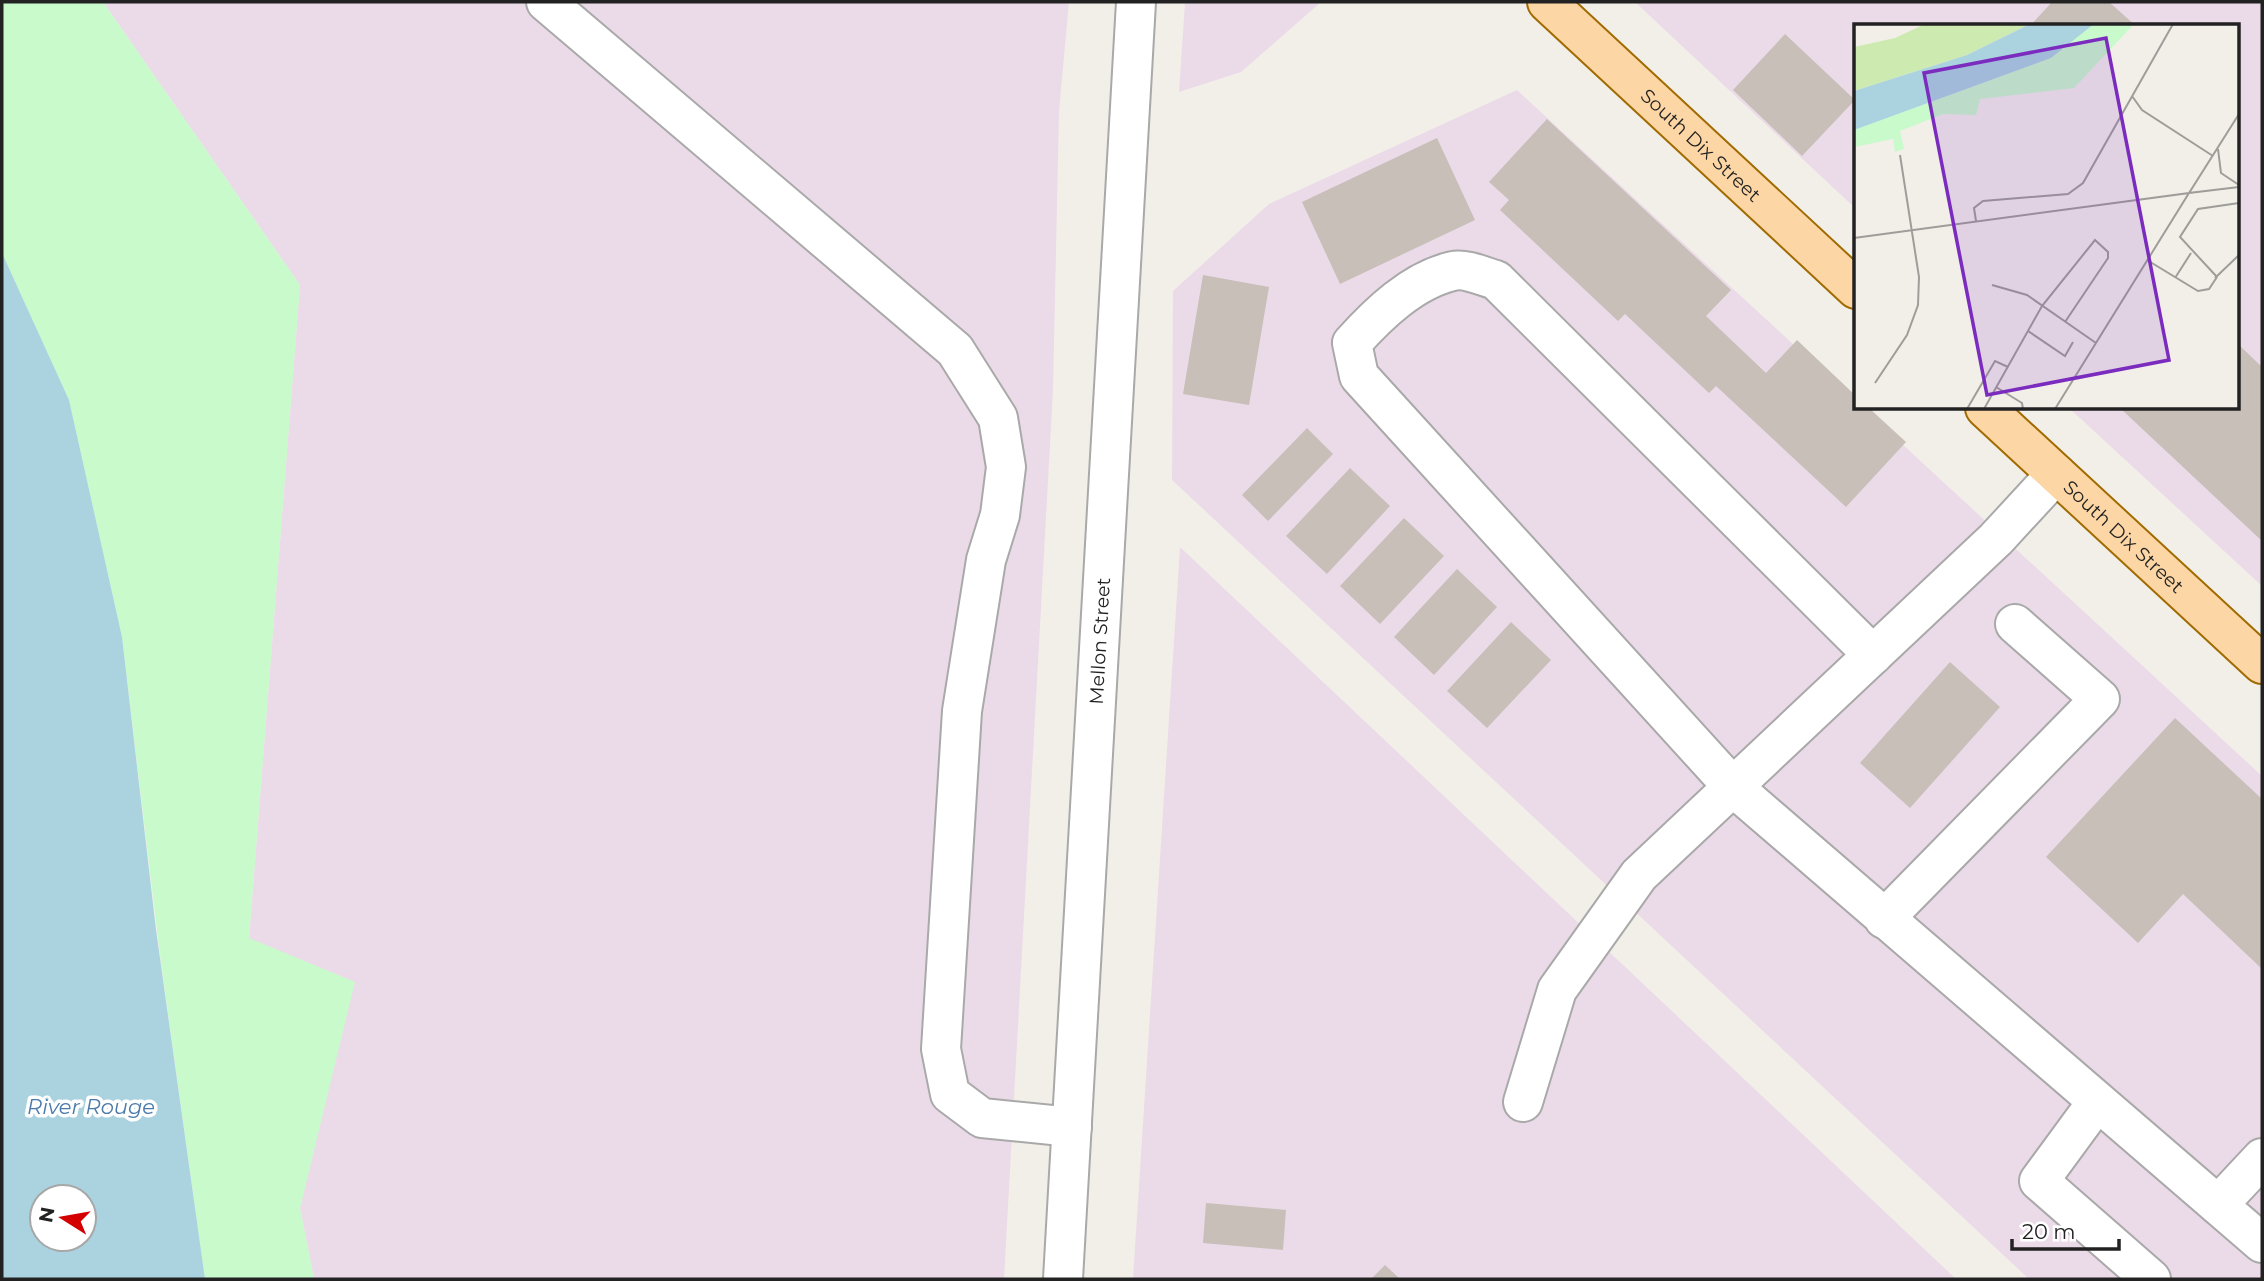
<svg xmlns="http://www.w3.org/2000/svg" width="2264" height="1281" font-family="Montserrat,sans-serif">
<rect width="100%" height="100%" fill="#f2efe9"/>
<path fill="#ebdbe8" d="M103 2H1069L1059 111 1053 390 1004 1279H314L300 1208 354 982 249 939 300 285Z
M1185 2H1321L1241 72 1179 92Z
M1635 2H2262V586L2069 408H2238V26H1856V209Z
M1517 90 1856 402V408H1863L2262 776V1279H2029L1172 480 1173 291 1269 204Z
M1180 547 1956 1279H1133Z"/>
<path fill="#c8facc" d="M2 2H103L300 285 249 938 355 982 300 1208 314 1279H205L160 955 122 637 69 400 2 253Z"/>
<path fill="#aad3df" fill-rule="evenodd" d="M2 253 69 400 122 637 156 930 205 1279H2ZM42 1197H84V1239H42Z"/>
<path fill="#c7bfb8" d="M2052 2H2109L2136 26H2030Z
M1785 34 1855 100 1802 156 1733 90Z
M1547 119 1731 290 1706 316 1766 373 1797 340 1856 396V408H1869L1906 442 1846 507 1716 386 1709 393 1625 314 1618 321 1500 210 1509 200 1489 182Z
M1437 138 1475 220 1340 284 1302 202Z
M1203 275 1269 287 1249 405 1183 394Z
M2238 344 2262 367V541L2120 408H2238Z
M1307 428 1333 454 1268 521 1242 495Z
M1350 468 1390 506 1327 574 1286 536Z
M1404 518 1444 556 1380 624 1340 586Z
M1457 569 1497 607 1434 675 1394 637Z
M1511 622 1551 660 1487 728 1447 691Z
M1950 662 2000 707 1910 808 1860 763Z
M2175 718 2262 799V969L2183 894 2138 943 2046 857Z
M1206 1203 1286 1210 1283 1250 1203 1243Z
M1385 1265 1400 1279H1371Z"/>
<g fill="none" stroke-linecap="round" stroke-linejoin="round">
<defs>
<g id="minor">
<path d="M546 2 955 350 998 418 1006 467 1000 515 986 560 962 711 941 1049 950 1094 982 1118 1072 1127"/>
<path d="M1873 655 1496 280C1485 277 1465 268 1453 271 1413 280 1378 314 1352 343L1359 376 1733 787 2262 1243"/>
<path d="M1884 919 2100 699 2015 624"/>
<path d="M1523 1102 1557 990 1639 875 1996 539 2056 474"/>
<path d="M2097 1102 2039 1181 2151 1279"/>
<path d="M2218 1205 2262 1158"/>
<path id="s1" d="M1063 1279 1136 2"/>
</g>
<g id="major">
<path id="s2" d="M1547 2 1856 289"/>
<path id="s3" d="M1985 408 2262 664"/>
</g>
</defs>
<use href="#minor" stroke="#a9a9a9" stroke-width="42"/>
<use href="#major" stroke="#a06b00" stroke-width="42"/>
<use href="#minor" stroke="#fff" stroke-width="38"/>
<use href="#major" stroke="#fcd6a4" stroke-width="38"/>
</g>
<g text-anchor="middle" stroke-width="7" stroke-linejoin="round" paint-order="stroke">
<g font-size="19" fill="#222" stroke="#fff">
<text dy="7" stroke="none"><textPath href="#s2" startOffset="210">South Dix Street</textPath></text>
<text dy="7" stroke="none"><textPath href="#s3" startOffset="189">South Dix Street</textPath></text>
<text dy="7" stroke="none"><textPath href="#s1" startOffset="639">Mellon Street</textPath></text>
</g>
<g font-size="21" font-style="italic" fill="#4a7aab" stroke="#fff">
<text x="91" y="1114">River Rouge</text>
</g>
</g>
<g transform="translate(1854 24)">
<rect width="385" height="385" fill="#f2efe9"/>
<path d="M71 0H176L113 31 0 67V23L41 14Z" fill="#cdebb0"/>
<path d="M240 0H280L220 64 126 75 122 91 89 90 46 107 50 125 41 128 39 115 0 123V106L197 34Z" fill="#c8facc"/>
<path d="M176 0H240L197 34 0 106V67L113 31Z" fill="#aad3df"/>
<path fill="none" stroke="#9f9d99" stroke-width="2" d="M278 72 288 86 359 132M364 125 367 149 385 161M122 197 120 184 129 177 214 170 229 159 319 0M0 214 335 169 385 90M293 236 344 267 355 265 363 253M363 253 326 213 344 185 385 179M321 254 337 229M361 254 385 231M138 261 173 271 242 319M174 307 211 332 219 318M21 359 53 311 64 281 65 253 46 131M142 363 168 379 169 385M113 385 141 337 154 343M130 385 188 282 241 216 254 228V234L211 298M201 385 335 169 385 163"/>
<path fill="#7b2cbf" fill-opacity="0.15" stroke="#7b2cbf" stroke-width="3.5" d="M252 14 315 336 133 371 70 49Z"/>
<rect width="385" height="385" fill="none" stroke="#222" stroke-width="3.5"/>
</g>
<rect width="2264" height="1281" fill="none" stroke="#222222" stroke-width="7"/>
<g transform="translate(63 1218) rotate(281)"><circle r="33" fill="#ffffff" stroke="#a7a7a7" stroke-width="2"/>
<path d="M0-5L12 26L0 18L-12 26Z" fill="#d40000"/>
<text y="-10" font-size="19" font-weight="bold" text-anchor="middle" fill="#222222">N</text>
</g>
<path d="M2012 1239v10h107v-10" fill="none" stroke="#222222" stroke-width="3.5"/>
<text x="2022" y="1239" font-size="21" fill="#222222" stroke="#ffffff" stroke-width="5" paint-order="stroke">20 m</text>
</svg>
